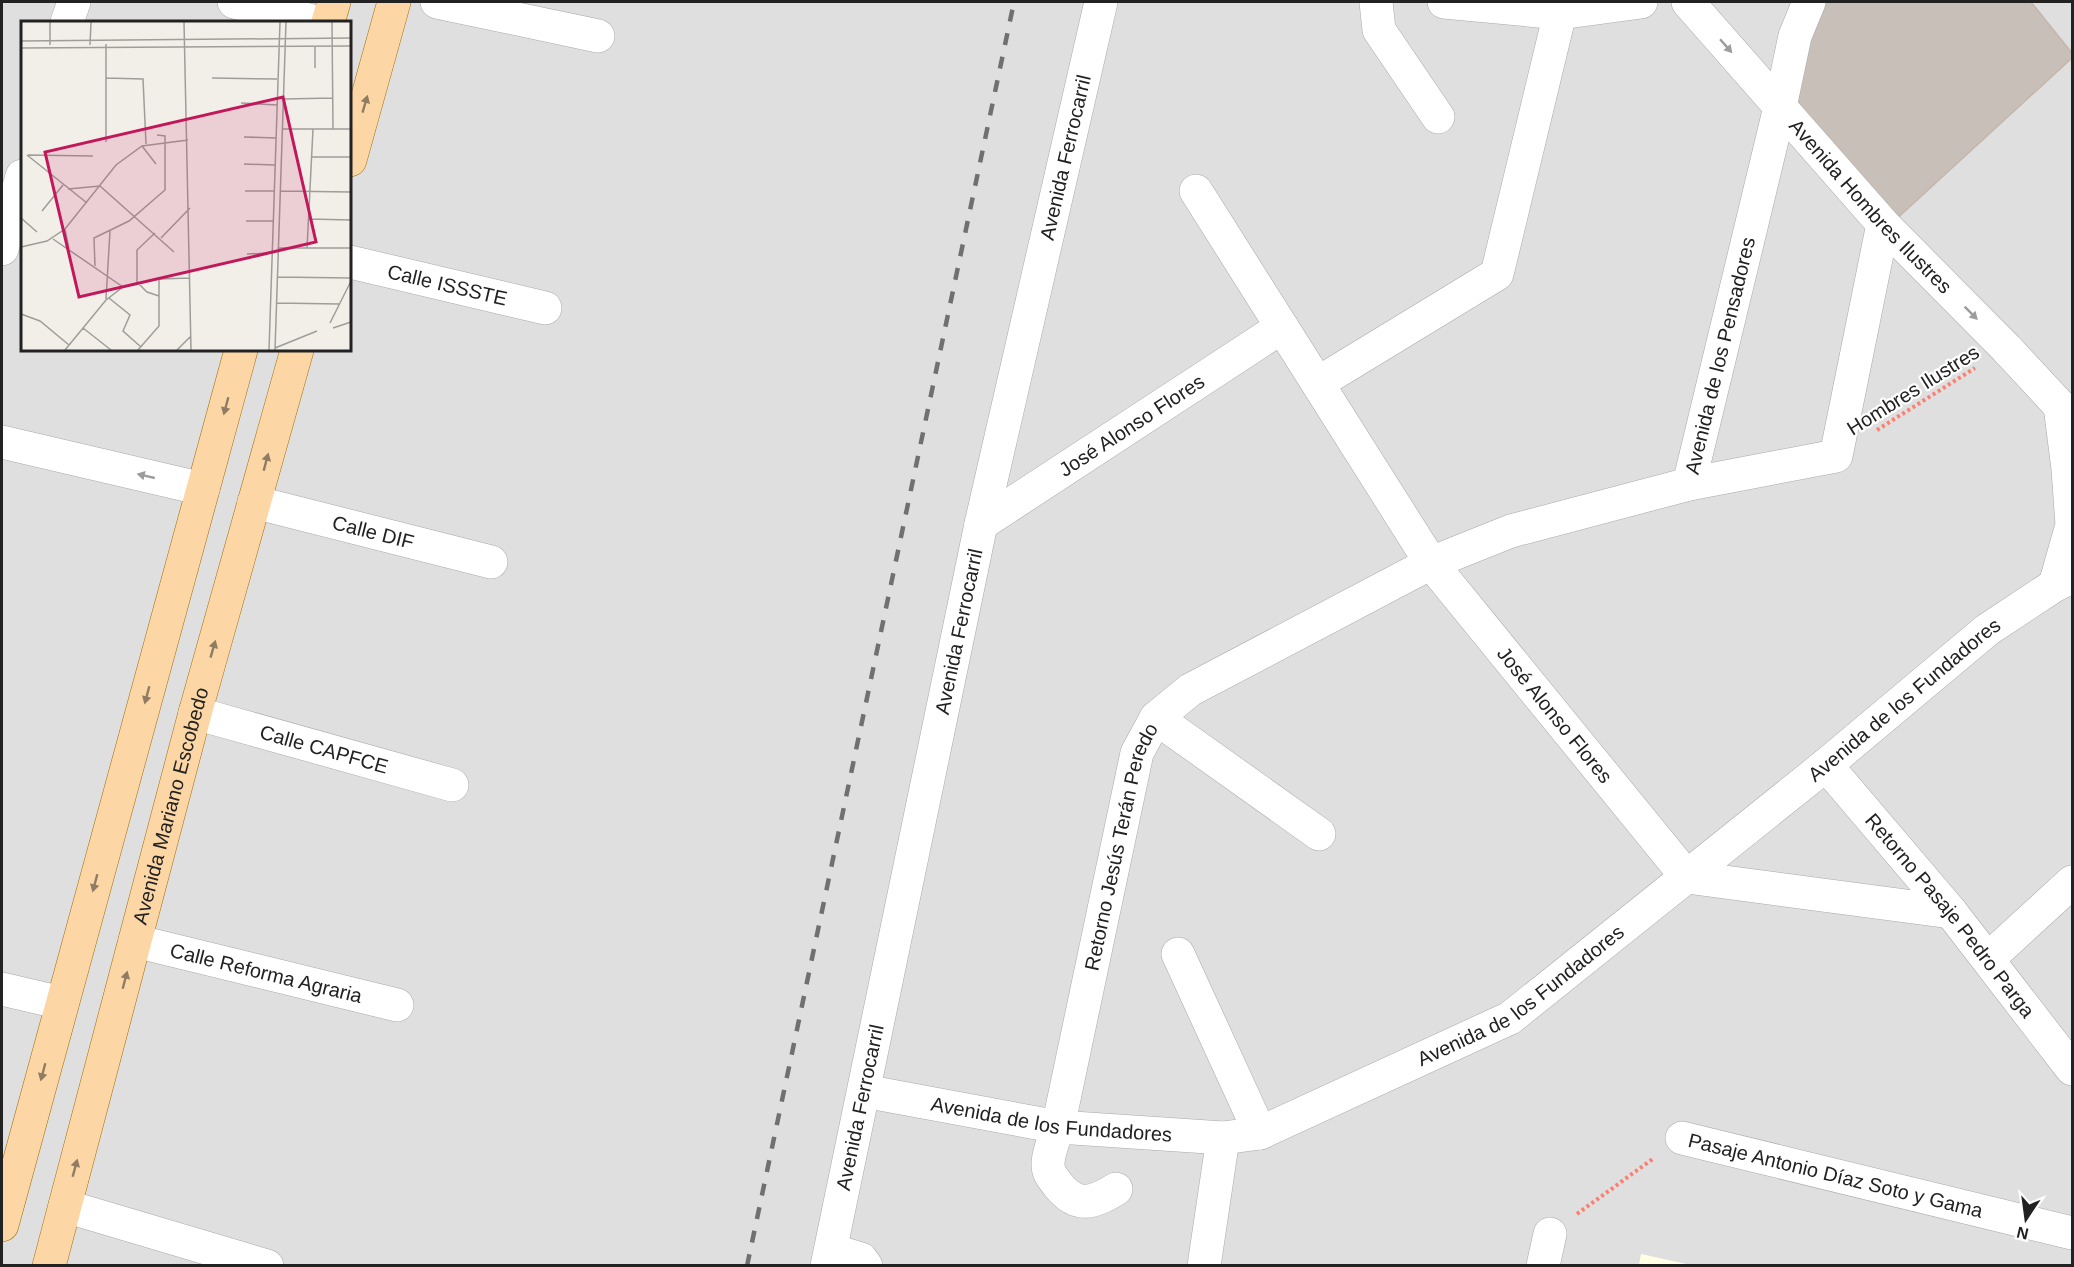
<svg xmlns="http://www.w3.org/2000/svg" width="2074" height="1267" font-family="Arial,sans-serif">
<rect width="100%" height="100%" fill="#f2efe9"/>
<path fill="#e0dfdf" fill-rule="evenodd" d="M2 2H2072V1265H2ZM22 22H350V350H22Z"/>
<path fill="#ffffe5" d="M1641 1254 1691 1265H1639Z"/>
<path fill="#c7bfb8" stroke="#c4b6ab" stroke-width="1.5" d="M1817 2H2031L2072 53V58L1891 224 1788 106Z"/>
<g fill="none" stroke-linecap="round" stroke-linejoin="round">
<defs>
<g id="minor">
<path d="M234 2 317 22"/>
<path d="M437 2 598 36"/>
<path d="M1376 2 1379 30 1438 117"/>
<path d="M1444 2 1560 13 1641 2"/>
<path id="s1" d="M1688 2 1883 224 2006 348 2072 419"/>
<path d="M67 22 74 2"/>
<path id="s2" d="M1196 191 1431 563 1687 877 1951 912"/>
<path d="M2 249 22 176"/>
<path id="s3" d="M350 262 545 308"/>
<path d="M1318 383 1497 274 1560 13 1555 2"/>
<path d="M2 442 203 489"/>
<path id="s4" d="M1689 484 1780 107 1795 36 1809 2"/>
<path id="s5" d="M254 502 491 562"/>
<path id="s6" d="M981 524 1282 327"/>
<path d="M2055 585 2072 525 2068 469 2060 406"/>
<path id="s7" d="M195 713 452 785"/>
<path d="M1156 718 1319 834"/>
<path id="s8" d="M1826 765 1951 912 2072 1069"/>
<path id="s9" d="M135 941 397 1005"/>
<path d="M1178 954 1260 1133"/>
<path d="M1988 959 2072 882"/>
<path d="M2 989 62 1003"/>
<path id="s10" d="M864 1091 1058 1127 1223 1138 1260 1133 1510 1018 1826 765 1987 630 2055 585 2072 577"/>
<path id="s11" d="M1682 1138 2072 1233"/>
<path id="s12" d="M1116 1189C1094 1203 1077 1209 1058 1185 1053 1178 1048 1174 1048 1164 1048 1153 1054 1139 1058 1127L1137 753 1156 718 1190 690 1431 563 1511 531 1689 484 1836 456 1883 224"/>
<path d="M65 1206 267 1266"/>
<path d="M831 1250 861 1259 866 1266"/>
<path id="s13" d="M827 1266 981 524 1101 2"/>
<path d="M1204 1266 1223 1138"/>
<path d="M1543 1266 1550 1234"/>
</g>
<g id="major">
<path d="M328 22 334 2"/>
<path d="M350 160 394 2"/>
<path d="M2 1225 241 350"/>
<path id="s14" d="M49 1266 195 713 297 350"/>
</g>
</defs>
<use href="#minor" stroke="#a9a9a9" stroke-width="34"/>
<use href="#major" stroke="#a06b00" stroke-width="34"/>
<path stroke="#fa8072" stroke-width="4" stroke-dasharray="3 3" stroke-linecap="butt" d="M1877 430 1975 368
M1577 1214 1654 1158"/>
<use href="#minor" stroke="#fff" stroke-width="33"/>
<use href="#major" stroke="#fcd6a4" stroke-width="33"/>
<path stroke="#707070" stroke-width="4.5" stroke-dasharray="12 12" stroke-linecap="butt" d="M747 1266 1014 2"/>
</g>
<defs><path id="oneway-solid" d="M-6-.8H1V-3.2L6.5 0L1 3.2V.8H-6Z" transform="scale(1.5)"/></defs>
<g fill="#9c9c9c">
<use href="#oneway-solid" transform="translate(1726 46) rotate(49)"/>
<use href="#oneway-solid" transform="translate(1971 313) rotate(45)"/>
<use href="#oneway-solid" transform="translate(146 476) rotate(-167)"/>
</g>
<g fill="#8f7c63">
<use href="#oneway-solid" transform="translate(365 104) rotate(-74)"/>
<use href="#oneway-solid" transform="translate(226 406) rotate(105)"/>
<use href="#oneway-solid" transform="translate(266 462) rotate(-75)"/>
<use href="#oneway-solid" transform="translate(213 649) rotate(-74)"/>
<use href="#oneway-solid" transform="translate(147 695) rotate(105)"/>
<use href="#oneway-solid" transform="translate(95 883) rotate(105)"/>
<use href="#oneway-solid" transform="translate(125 980) rotate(-75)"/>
<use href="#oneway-solid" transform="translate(43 1072) rotate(105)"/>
<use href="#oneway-solid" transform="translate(75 1168) rotate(-75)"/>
</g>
<g text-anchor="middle" stroke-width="4.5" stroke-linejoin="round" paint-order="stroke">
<g font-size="20" fill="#222" stroke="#fff">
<text dy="7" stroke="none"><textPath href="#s13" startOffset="1134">Avenida Ferrocarril</textPath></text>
<text dy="7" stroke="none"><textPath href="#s1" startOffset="274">Avenida Hombres Ilustres</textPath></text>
<text dy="7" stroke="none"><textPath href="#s3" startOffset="100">Calle ISSSTE</textPath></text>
<text dy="7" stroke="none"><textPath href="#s4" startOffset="132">Avenida de los Pensadores</textPath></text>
<text transform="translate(1913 390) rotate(-32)" y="7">Hombres Ilustres</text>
<text dy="7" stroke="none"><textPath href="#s6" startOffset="180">José Alonso Flores</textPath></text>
<text dy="7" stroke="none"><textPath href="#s5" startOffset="123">Calle DIF</textPath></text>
<text dy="7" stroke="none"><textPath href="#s13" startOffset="648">Avenida Ferrocarril</textPath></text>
<text dy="7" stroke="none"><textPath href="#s10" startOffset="1182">Avenida de los Fundadores</textPath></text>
<text dy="7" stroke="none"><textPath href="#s2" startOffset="636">José Alonso Flores</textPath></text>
<text dy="7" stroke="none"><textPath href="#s7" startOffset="134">Calle CAPFCE</textPath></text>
<text dy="7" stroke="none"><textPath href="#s14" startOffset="476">Avenida Mariano Escobedo</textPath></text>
<text dy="7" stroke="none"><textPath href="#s12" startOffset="416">Retorno Jesús Terán Peredo</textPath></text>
<text dy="7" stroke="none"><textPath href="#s8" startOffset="195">Retorno Pasaje Pedro Parga</textPath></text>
<text dy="7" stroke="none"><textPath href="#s9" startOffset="135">Calle Reforma Agraria</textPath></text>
<text dy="7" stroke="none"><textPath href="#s10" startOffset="696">Avenida de los Fundadores</textPath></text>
<text dy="7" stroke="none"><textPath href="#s13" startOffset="162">Avenida Ferrocarril</textPath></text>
<text dy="7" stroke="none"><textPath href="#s10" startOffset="190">Avenida de los Fundadores</textPath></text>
<text dy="7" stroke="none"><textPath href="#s11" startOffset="158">Pasaje Antonio Díaz Soto y Gama</textPath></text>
</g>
</g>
<g transform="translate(21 21)">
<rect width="330" height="330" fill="#f2efe9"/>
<path fill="none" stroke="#9f9d99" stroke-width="1.5" d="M163 1 170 329M311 1 312 108M0 20 330 17M85 23V121M29 24V1M69 24 70 1M0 27 330 25M294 47V26M85 57 122 58 125 123M191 57 256 58M263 78 312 77M220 82 256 84M262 108H330M223 116 255 117M121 125 135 143M6 134 66 182M7 134 72 135M291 136H330M223 143 254 144M47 168 79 165 153 231M224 170H253M259 170 330 171M21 190 42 164M0 197 16 211M288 198 330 199M225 200H252M44 208 48 228M134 212 116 229V261L126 271 138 275M140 217 169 187M32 218 102 266M0 226 26 220 44 208 95 144 121 125 167 119M257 227H330M286 227 292 108M226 233 250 232M74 245 73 217 108 200 144 169V115L136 114M256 256 330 257M88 277 109 294 102 310 120 326M85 278 89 210M255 282 318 283M0 293 19 300 48 324M309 302 330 260M62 307 90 329M312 307 330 301M254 327 296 310M44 329 85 279 102 266 138 258 169 257M117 329 138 305V258M156 329 170 315M248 329 259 1M254 329 265 1"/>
<path fill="#c2185b" fill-opacity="0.15" stroke="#c2185b" stroke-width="3" d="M262 76 295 221 58 276 24 131Z"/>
<rect width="330" height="330" fill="none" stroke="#222" stroke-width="3"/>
</g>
<rect width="2074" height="1267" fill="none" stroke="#222222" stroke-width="6"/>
<g transform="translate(2026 1219) rotate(193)" stroke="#ffffff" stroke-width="4.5" paint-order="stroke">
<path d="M0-4.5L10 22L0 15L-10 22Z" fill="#222222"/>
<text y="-9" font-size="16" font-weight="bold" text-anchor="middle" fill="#222222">N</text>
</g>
</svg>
